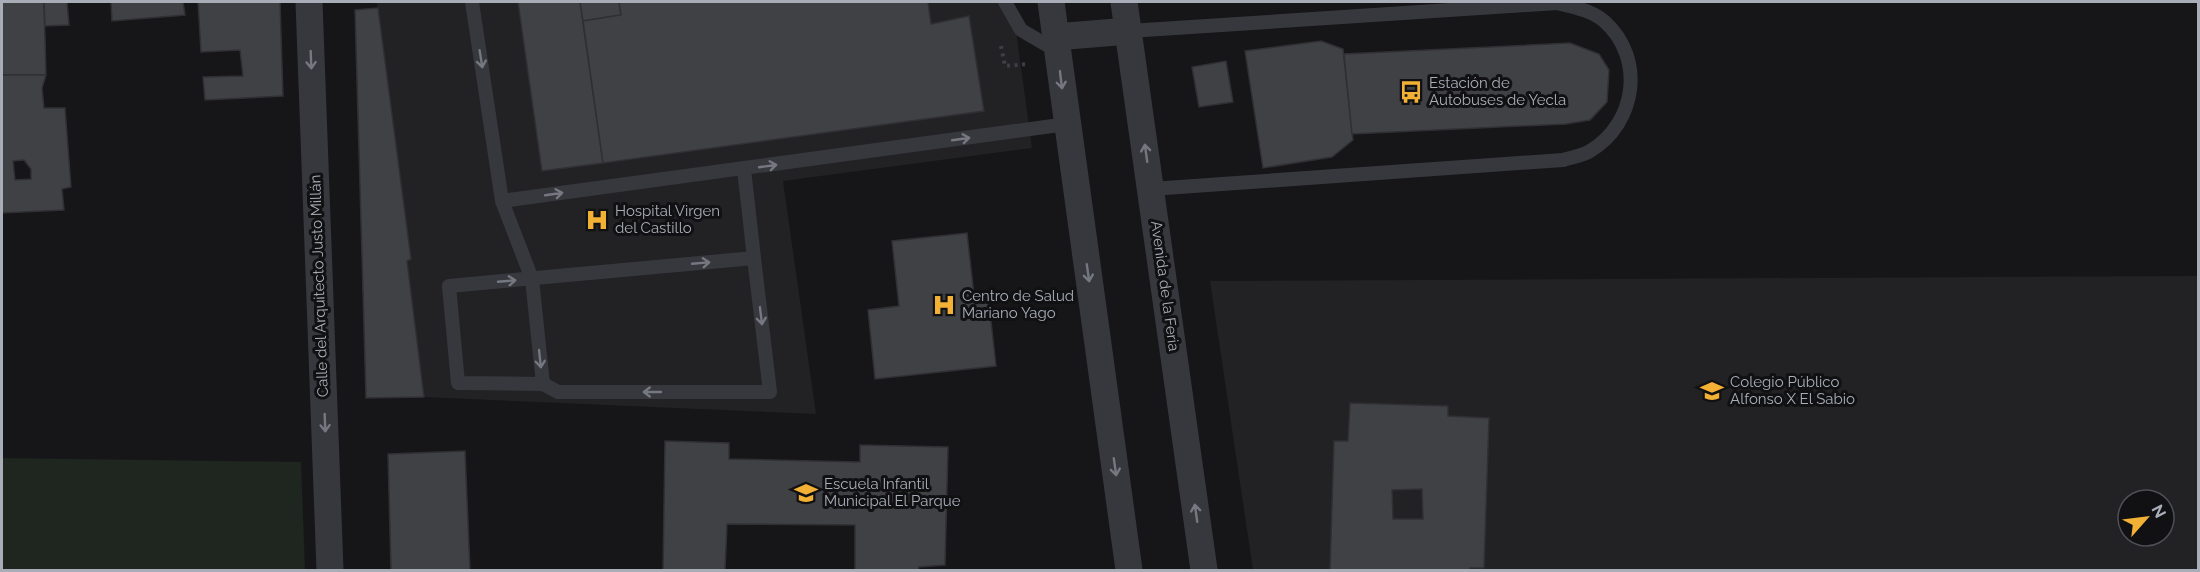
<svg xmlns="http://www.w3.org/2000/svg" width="2200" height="572" viewBox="0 0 2200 572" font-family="Raleway,sans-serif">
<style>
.built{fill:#222225;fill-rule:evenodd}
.green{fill:#1e261f}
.building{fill:#404145;stroke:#303034;stroke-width:1.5;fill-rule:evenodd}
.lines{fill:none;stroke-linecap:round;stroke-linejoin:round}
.path{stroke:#3d3f44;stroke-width:4;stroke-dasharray:3 4.5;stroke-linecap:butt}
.service{stroke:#37383d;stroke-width:14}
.minor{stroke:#37383d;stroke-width:27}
.oneway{stroke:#757881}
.labels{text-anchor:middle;stroke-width:6;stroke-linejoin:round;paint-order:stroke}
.poi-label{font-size:15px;fill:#a8adb8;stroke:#111113;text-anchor:start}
.street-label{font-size:15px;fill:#a8adb8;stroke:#111113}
</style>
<rect width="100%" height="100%" fill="#161618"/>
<g class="built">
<path d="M377 2H1012L1032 148 783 181 816 414 424 397 407 261 411 259Z"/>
<path d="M2198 276V570H1253L1210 281ZM2128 500H2164V536H2128Z"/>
</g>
<path class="green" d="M2 458 301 462 305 570H2Z"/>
<g class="building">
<path d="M2 2H44L46 75H2Z"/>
<path d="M44 2H67L69 25 45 26Z"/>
<path d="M111 2H183L185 15 112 21Z"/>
<path d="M198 2H280L283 96 205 100 203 77 243 76 240 50 201 52Z"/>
<path d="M518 2H580L603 163 542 171Z"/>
<path d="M580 2H619L621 15 583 21Z"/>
<path d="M619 2H928L931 24 969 16 984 111 603 163 583 21 621 15Z"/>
<path d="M378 8 411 259 407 261 424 397 366 398 355 10Z"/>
<path d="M1321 41 1343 49 1353 140 1332 157 1263 168 1245 51Z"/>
<path d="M1570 43 1599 54 1609 70 1607 102 1590 120 1566 124 1352 134 1344 54Z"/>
<path d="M1226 61 1233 102 1199 107 1192 67Z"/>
<path d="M2 75H46L42 88 44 108H65L71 187 62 189 64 210 2 213ZM24 160 31 169V179L15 180 13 161Z"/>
<path d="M967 233 975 304 989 303 996 366 875 379 868 310 899 306 892 241Z"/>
<path d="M1350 403 1448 406V416L1489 418 1484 568H1470V570H1330L1334 441H1348ZM1422 489 1423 519H1393L1392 490Z"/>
<path d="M665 441 729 443V459L860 462V445L948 447 945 565 919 567 918 570H855V525L727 524 725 570H663Z"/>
<path d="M465 451 470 570H391L388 454Z"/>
</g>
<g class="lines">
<path class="path" d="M1001 46 1005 66 1028 64"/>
<g class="service">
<path d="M472 2 502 201 1067 124"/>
<path d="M1005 2 1021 30 1057 51"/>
<path d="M1129 31 1557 3C1573 7 1591 10 1604 21 1646 58 1636 124 1590 151 1582 156 1572 157 1563 160L1151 189"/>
<path d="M502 201 532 279 543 384 458 383 449 286 754 258 744 169"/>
<path d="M543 384 558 392H770L754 258"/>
</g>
<g class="minor">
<path d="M309 2 330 570"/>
<path d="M1051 2 1129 570"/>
<path d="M1124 2 1204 570"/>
<path d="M1055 37 1129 31"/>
</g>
</g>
<defs><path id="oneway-shaft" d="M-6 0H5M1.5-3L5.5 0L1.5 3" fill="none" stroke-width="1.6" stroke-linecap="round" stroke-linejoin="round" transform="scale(1.5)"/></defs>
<g class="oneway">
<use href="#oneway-shaft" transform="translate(481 59) rotate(81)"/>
<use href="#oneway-shaft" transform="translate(311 60) rotate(88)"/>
<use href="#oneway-shaft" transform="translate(1061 80) rotate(83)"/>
<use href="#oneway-shaft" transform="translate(961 139) rotate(-8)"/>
<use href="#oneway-shaft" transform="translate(1146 153) rotate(-98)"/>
<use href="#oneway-shaft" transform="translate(768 166) rotate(-8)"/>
<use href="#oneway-shaft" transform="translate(554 194) rotate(-8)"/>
<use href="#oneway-shaft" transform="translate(701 263) rotate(-5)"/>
<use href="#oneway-shaft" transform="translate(1088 273) rotate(82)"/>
<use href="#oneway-shaft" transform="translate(507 281) rotate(-5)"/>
<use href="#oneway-shaft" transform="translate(761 316) rotate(83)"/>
<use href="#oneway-shaft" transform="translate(540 359) rotate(84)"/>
<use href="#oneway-shaft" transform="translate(652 392) rotate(180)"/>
<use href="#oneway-shaft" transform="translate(325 423) rotate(88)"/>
<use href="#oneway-shaft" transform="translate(1115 467) rotate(82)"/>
<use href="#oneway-shaft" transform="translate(1196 513) rotate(-98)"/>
</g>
<defs>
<g id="bus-bare" transform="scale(1.8)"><path d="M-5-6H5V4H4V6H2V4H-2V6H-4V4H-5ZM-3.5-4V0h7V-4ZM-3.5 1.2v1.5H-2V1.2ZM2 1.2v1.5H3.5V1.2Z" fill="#f2b134" stroke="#111113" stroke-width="2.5" paint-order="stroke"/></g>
<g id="hospital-bare" transform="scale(1.8)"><path d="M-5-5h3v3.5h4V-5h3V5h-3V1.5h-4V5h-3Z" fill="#f2b134" stroke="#111113" stroke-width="2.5" paint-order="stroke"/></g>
<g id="school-bare" transform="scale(1.8)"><path d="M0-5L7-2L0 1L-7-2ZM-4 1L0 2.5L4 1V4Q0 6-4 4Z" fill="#f2b134" stroke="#111113" stroke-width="2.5" paint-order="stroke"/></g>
</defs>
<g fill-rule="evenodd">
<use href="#bus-bare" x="1411" y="92"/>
<use href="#hospital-bare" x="597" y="220"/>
<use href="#hospital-bare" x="944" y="305"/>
<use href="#school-bare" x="1712" y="391"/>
<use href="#school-bare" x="806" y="493"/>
</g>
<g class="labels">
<g class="poi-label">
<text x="1429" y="88">Estación de<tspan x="1429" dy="17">Autobuses de Yecla</tspan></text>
<text x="615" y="216">Hospital Virgen<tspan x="615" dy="17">del Castillo</tspan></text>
<text x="962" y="301">Centro de Salud<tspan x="962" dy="17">Mariano Yago</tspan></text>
<text x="1730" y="387">Colegio Público<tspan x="1730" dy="17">Alfonso X El Sabio</tspan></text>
<text x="824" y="489">Escuela Infantil<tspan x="824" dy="17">Municipal El Parque</tspan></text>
</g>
<g class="street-label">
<text transform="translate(319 286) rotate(-92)" y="5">Calle del Arquitecto Justo Millán</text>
<text transform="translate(1165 286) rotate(82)" y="5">Avenida de la Feria</text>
</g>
</g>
<rect width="2200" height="572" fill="none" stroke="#a8adb8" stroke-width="6"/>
<g transform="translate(2146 518) rotate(62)"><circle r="28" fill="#111113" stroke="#4d4f55" stroke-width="1.5"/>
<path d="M0-4.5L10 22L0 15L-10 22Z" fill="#f2b134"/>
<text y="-9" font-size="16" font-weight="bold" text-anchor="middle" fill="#a8adb8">N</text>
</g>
</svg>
